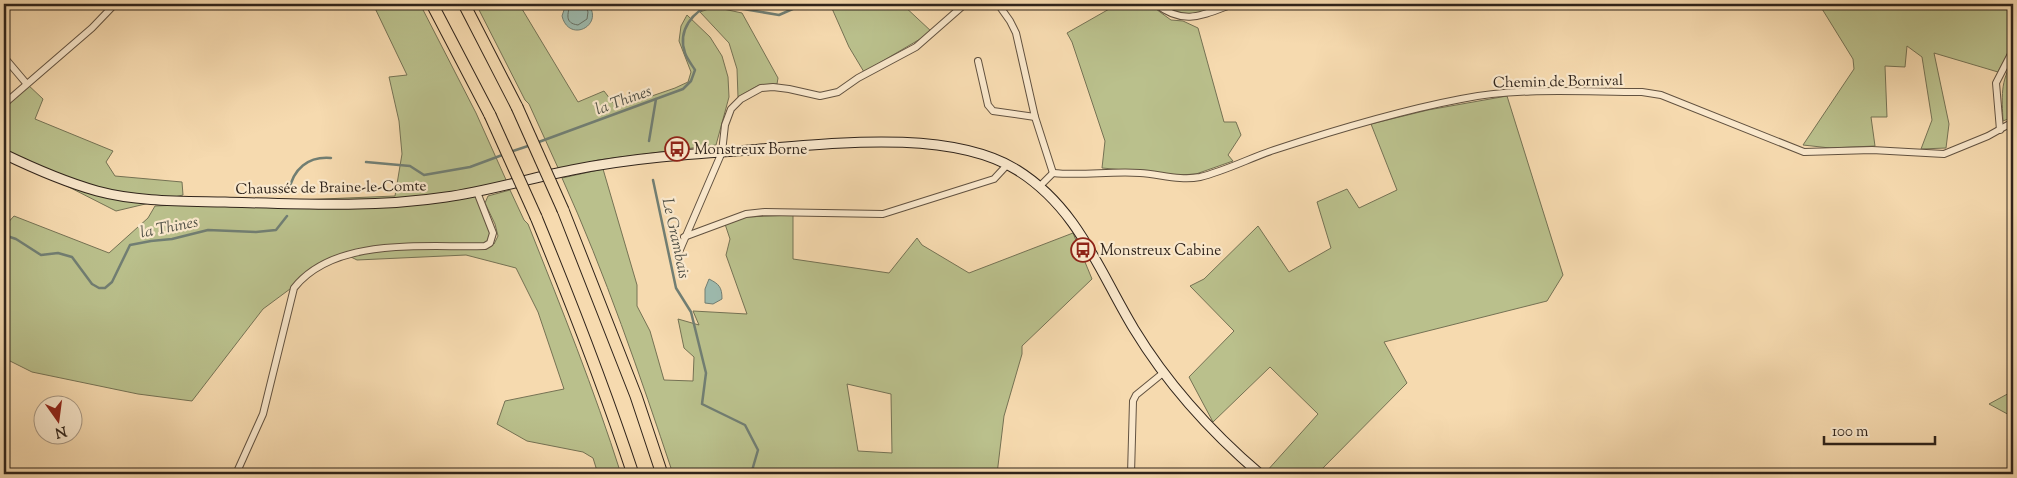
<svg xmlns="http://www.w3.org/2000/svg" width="2017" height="478" viewBox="0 0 2017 478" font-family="'Sorts Mill Goudy',serif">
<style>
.green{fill:#bac08c;stroke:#757254;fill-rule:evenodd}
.water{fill:#9dbaae;stroke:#717e73}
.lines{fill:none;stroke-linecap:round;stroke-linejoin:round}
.shore{stroke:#666f64;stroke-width:1}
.stream{stroke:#717e73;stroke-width:2.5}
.street-casing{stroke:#625240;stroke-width:8}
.secondary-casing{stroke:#30241b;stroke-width:11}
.highway-casing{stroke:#30241b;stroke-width:13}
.street{stroke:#f9e7cb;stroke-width:6}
.secondary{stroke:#f9e7cb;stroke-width:9}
.highway{stroke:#f6daaf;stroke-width:11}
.highway-bridge-casing{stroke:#30241b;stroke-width:13;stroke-linecap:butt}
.highway-bridge{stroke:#f6daaf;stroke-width:11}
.labels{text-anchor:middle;stroke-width:4.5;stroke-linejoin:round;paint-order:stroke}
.street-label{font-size:15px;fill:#30241b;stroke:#f9e7cb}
.poi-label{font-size:15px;fill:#30241b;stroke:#f9e7cb;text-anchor:start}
.water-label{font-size:16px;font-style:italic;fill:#515147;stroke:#f9e7cb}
</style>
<rect width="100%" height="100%" fill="#f6daaf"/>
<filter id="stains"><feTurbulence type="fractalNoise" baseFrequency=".004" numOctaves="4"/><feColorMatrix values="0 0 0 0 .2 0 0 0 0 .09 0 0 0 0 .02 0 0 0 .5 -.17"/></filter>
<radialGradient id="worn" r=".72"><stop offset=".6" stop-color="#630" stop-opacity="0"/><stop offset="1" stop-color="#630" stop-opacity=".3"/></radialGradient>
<g class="green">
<path d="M373 4H420L476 113 507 182 442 194 477 192 494 244 498 236 495 224 485 203 488 196 510 190 524 220 528 224C561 307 594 389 621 474H598L593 458 583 452 527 441 497 424 505 401 564 389 538 312 516 268 466 255 357 260 351 257 367 253V251L321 266 263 309 192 401 138 394 32 372 4 358V227L14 216 109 253 148 218 155 206 395 196 402 154 399 121 389 77 407 75Z"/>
<path d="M476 4H519L578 102 604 91 617 108 675 88 688 82 691 72 679 41 681 26 687 15 710 37 722 56 728 77 729 97 716 145 598 160 559 170 529 104 525 100Z"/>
<path d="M830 4H902L932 32 864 72 849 47Z"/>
<path d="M1118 4H1149L1171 20 1183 21 1198 28 1224 122H1236L1241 135 1228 155 1233 161 1196 174 1179 175 1102 168 1105 141 1072 42 1067 33Z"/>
<path d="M1164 4H1229L1203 13 1181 14 1162 5Z"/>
<path d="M1819 4H2013V43L1998 72 1934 53 1949 124 1946 148 1921 149 1932 120 1922 57 1907 46 1905 67 1885 66 1887 117H1871L1875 146 1830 148 1803 145 1854 69 1853 59Z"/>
<path d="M714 7 742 13 778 78 777 84 759 85 738 97 737 69 729 43 700 12Z"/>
<path d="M2013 61V117L2003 121C2002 98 2000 81 2013 61Z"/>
<path d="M26 83 43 99 35 119 113 151 106 162 115 176 182 182 183 195 116 211 4 154V104Z"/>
<path d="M1507 96 1563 275 1547 301 1384 342 1407 383 1317 474H1269L1266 472 1318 414 1270 367 1213 422 1189 377 1234 331 1190 286 1204 279 1258 226 1289 272 1331 248 1317 202 1347 189 1359 208 1397 190 1371 124 1428 110Z"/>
<path d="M603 169 637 285V306L650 331 664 380 693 381 694 357 684 348 678 319 699 325 693 311 747 314 726 255 730 239 725 224 746 217 793 215V259L889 273 917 238 922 245 969 273 1073 233 1092 279 1022 346V354L1004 416 997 474H673C640 375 605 273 562 178ZM847 384 891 394 892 453 858 451Z"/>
<path d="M2013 391V417L1989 404Z"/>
</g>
<g class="water">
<path d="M566 4H588C605 25 569 44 562 16Z"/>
<path d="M709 279C719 284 722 287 722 299L713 304 705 303V289Z"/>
</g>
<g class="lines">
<path class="shore" d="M570 4C568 14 564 23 578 25L587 19 588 12 585 4"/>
<g class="stream">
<path d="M714 4 779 15 804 4"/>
<path d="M649 141 656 99"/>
<path d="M536 143 683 89 691 81 695 70C692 65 687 59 685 53 677 30 693 11 713 4"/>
<path d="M510 152 531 145"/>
<path d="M366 162 410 166 424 175 470 167 505 154"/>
<path d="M653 180 676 288 691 312 706 373 702 404 745 425 758 450 751 474"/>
<path d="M289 191C293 169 308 156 331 158"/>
<path d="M4 235 16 239 41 255 58 253 72 257 92 284 99 288H105L112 282 130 245 151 241 172 239 208 230 256 232 276 230 287 216"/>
</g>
<g class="street-casing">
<g id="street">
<path d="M998 4 1010 21 1016 33 1035 117 1053 173"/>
<path d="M1156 4C1184 26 1203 15 1233 4"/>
<path d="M4 57 26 83"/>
<path d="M978 61 988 105 993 111 1035 117"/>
<path d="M4 104 92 28 115 4"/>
<path d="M2000 130 1996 83 2013 50"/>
<path d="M1053 173C1082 176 1110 171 1140 173 1159 174 1180 181 1200 177 1225 171 1250 158 1274 150 1335 130 1398 111 1461 99 1520 87 1582 92 1642 92L1661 95 1804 152 1872 150 1944 154 1988 136 2013 122"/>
<path d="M1040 186 1053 173"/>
<path d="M684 237 746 214 765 212 883 214 994 179 1007 165"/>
<path d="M679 252 722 152 725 125 731 109 741 99 761 88 773 87 789 89 820 96 838 92 858 78 916 47 965 4"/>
<path d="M236 474 263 414 294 288C335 236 426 248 485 246L490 243 493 233 477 192"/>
<path d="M1131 474 1133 401 1136 395 1163 373"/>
</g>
</g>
<g class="secondary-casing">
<path id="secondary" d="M4 154C33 168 65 182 97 191 138 202 182 201 225 202 298 204 374 208 446 197 489 191 530 178 572 170 631 158 690 154 750 150 828 144 949 128 1017 170 1078 208 1099 271 1134 329 1168 385 1211 432 1260 474"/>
</g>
<g class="highway-casing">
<g id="highway">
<path d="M432 4 490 115"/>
<path d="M464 4 517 107"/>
<path d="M563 210 636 396 662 474"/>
<path d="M536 217C571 302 604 387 633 474"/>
</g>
</g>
<use href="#street" class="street"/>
<use href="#secondary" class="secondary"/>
<use href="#highway" class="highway"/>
<g class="highway-bridge-casing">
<g id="highway-bridge">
<path d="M517 107 563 210"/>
<path d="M490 115 536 217"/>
</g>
</g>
<use href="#highway-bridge" class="highway-bridge"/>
</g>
<defs>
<g id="bus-ring" transform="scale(1.25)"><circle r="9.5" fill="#f9e7cb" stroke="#8f2418" stroke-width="1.5"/><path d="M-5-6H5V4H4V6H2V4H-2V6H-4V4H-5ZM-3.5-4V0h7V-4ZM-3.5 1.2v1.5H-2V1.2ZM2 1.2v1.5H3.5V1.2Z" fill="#8f2418"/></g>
</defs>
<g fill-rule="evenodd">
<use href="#bus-ring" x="677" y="149"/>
<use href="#bus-ring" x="1083" y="250"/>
</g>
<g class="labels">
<g class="street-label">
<text transform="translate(1558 81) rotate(-1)" y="5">Chemin de Bornival</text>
<text transform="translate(331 187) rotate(-1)" y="5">Chaussée de Braine-le-Comte</text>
</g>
<g class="poi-label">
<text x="694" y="154">Monstreux Borne</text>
<text x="1100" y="255">Monstreux Cabine</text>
</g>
<g class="water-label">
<text transform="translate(623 99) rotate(-20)" y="6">la Thines</text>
<text transform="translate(169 226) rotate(-11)" y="6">la Thines</text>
<text transform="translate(677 238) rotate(78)" y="6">Le Grambais</text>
</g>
</g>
<rect width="2017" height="478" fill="none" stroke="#f6daaf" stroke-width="20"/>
<rect x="5" y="5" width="2007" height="468" fill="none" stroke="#30241b" stroke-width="2.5"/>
<rect x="10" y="10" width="1997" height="458" fill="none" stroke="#30241b"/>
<g transform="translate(58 420) rotate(166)"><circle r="24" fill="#f9e7cb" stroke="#a99985"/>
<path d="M0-4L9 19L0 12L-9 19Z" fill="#8f2418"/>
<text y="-8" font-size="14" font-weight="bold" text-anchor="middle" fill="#30241b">N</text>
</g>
<path d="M1824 436v8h111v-8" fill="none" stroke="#30241b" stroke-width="2.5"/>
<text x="1832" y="436" font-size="15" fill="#30241b" stroke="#f9e7cb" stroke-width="4" paint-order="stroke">100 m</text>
<rect width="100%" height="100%" filter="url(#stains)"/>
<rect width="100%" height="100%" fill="url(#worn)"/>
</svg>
